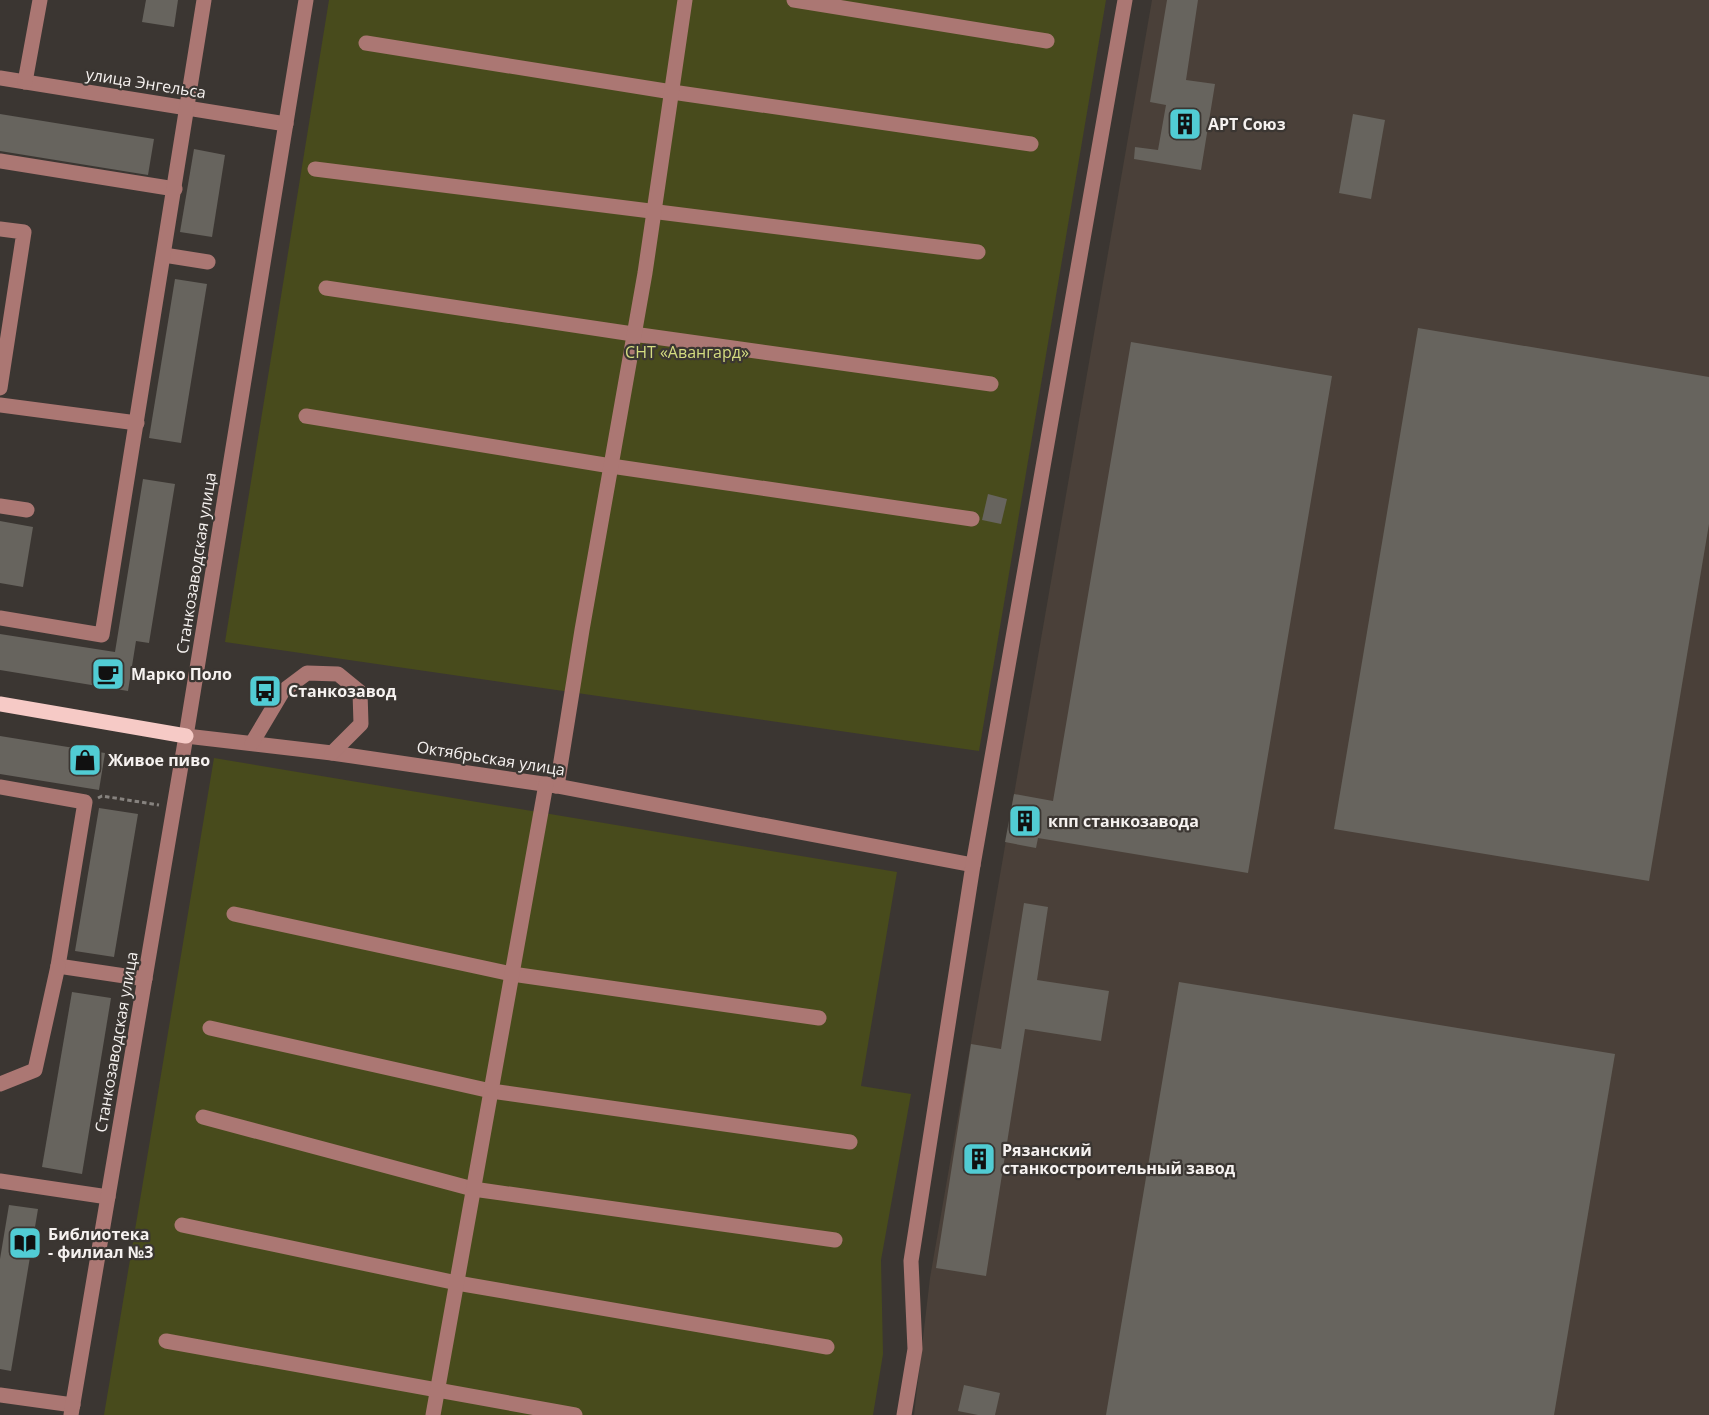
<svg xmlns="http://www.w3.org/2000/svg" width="1709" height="1415" viewBox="0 0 1709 1415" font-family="'Open Sans',sans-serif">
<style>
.built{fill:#4a4039}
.green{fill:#484b1c}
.building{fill:#67645e}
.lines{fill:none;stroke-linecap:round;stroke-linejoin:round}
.path{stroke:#87837f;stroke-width:3;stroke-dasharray:4.5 3;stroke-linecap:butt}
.minor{stroke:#ab7773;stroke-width:15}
.major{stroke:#f6cac6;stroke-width:15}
.labels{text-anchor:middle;stroke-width:4.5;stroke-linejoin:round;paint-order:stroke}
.street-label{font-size:16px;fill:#f6f2f0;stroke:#3b3632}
.poi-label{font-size:16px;font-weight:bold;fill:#f6f2f0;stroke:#3b3632;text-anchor:start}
.park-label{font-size:16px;fill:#d4dc80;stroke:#3b3632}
</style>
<rect width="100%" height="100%" fill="#3b3632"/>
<path class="built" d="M1152 0H1709V1415H914L930 1278Z"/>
<g class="green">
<path d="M329 0H1106L979 751 225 642Z"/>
<path d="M214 758 897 872 861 1086 911 1094 881 1260 883 1354 873 1415H104Z"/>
</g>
<g class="building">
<path d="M146 0H178L174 27 142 22Z"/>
<path d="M1167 0H1198L1186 80 1215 84 1201 170 1134 159 1135 147 1158 150 1166 105 1150 102Z"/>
<path d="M0 114 154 139 148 175 0 151Z"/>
<path d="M1353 114 1385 120 1371 199 1339 193Z"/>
<path d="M194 149 225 155 212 237 180 232Z"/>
<path d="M175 279 207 284 181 443 149 438Z"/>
<path d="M1418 328 1709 377V524L1649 881 1334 829Z"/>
<path d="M1131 342 1332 376 1248 873 1038 838 1036 848 1005 842 1014 794 1053 801Z"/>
<path d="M143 479 175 484 149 643 136 641 128 691 0 670V634L115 652Z"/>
<path d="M988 494 1007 499 1001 524 982 520Z"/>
<path d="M0 521 33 527 23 587 0 583Z"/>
<path d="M0 736 105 753 99 790 0 774Z"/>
<path d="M99 808 138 814 114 957 75 951Z"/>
<path d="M1024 903 1048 907 1037 980 1109 991 1101 1041 1025 1029 986 1276 936 1268 971 1044 1001 1049Z"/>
<path d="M1179 982 1615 1054 1554 1415H1106Z"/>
<path d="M72 992 111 998 82 1174 42 1167Z"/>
<path d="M9 1205 38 1209 11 1371 0 1369V1259Z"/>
<path d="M964 1385 1000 1393 995 1415H978L958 1411Z"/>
</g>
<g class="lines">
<path class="path" d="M98 798 102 796 159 805"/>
<g class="minor">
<path d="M794 0 1047 41"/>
<path d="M366 43 672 92 1031 144"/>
<path d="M0 78 286 124"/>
<path d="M25 82 40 0"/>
<path d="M0 161 175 189"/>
<path d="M315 169 978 252"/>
<path d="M0 229 24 232 0 388"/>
<path d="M164 255 208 262"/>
<path d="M326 288 633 334 991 384"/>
<path d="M0 405 137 423"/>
<path d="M306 416 611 466 972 519"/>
<path d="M0 506 27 510"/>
<path d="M0 618 102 635 204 0"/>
<path d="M186 736 332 753 557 786 973 865"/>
<path d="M252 743 283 691 307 673 338 674 360 692 361 724 332 753"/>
<path d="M557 786 582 630 645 273 685 0"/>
<path d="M0 787 85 802 58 966 145 979"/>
<path d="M234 914 512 974 819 1018"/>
<path d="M210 1028 491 1091 850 1142"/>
<path d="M0 1084 35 1070 58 966"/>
<path d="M203 1117 473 1189 835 1240"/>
<path d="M0 1181 108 1197"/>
<path d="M182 1225 457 1283 827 1347"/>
<path d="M166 1341 575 1415"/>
<path d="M0 1395 73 1405"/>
<path d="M71 1415 186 736 306 0"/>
<path d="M433 1415 546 784"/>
<path d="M904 1415 915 1349 911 1261 973 865 1125 0"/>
</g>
<path class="major" d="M0 704 186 736"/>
</g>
<defs>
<g id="building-square" transform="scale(1.725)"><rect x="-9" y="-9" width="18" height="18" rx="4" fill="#51ccd4" stroke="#3b3632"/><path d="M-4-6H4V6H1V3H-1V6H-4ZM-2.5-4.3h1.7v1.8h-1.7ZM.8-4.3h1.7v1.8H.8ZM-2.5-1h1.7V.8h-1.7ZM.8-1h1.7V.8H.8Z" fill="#111"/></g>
<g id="cafe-square" transform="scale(1.725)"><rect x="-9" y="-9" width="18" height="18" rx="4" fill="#51ccd4" stroke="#3b3632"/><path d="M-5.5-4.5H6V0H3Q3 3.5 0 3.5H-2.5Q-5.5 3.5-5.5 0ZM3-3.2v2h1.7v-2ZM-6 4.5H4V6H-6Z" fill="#111"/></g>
<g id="bus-square" transform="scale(1.725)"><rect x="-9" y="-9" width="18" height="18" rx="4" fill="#51ccd4" stroke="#3b3632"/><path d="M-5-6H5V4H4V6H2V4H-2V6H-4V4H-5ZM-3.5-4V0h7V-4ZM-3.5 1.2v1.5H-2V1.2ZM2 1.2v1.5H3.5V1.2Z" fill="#111"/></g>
<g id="shop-square" transform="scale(1.725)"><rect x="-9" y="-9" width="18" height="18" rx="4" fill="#51ccd4" stroke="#3b3632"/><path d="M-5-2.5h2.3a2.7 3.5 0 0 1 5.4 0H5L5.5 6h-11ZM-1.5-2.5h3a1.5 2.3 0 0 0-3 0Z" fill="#111"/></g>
<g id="library-square" transform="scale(1.725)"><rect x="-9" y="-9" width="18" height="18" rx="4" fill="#51ccd4" stroke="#3b3632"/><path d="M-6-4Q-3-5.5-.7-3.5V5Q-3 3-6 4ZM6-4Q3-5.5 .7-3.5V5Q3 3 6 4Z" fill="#111"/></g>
</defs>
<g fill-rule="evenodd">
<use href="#building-square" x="1185" y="124"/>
<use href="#cafe-square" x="108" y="674"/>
<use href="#bus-square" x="265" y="691"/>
<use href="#shop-square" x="85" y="760"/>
<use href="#building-square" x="1025" y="821"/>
<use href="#building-square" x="979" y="1159"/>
<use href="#library-square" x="25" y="1243"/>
</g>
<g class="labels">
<g class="street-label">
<text transform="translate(146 83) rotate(9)" y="6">улица Энгельса</text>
<text transform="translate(196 563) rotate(-81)" y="6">Станкозаводская улица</text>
<text transform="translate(491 758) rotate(9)" y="6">Октябрьская улица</text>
<text transform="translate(116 1042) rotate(-80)" y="6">Станкозаводская улица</text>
</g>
<g class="poi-label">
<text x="1208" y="130">АРТ Союз</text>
<text x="131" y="680">Марко Поло</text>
<text x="288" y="697">Станкозавод</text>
<text x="108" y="766">Живое пиво</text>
<text x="1048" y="827">кпп станкозавода</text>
<text x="1002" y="1156">Рязанский<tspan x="1002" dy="18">станкостроительный завод</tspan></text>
<text x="48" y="1240">Библиотека<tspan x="48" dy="18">- филиал №3</tspan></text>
</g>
<g class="park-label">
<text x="687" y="358">СНТ «Авангард»</text>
</g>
</g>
</svg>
